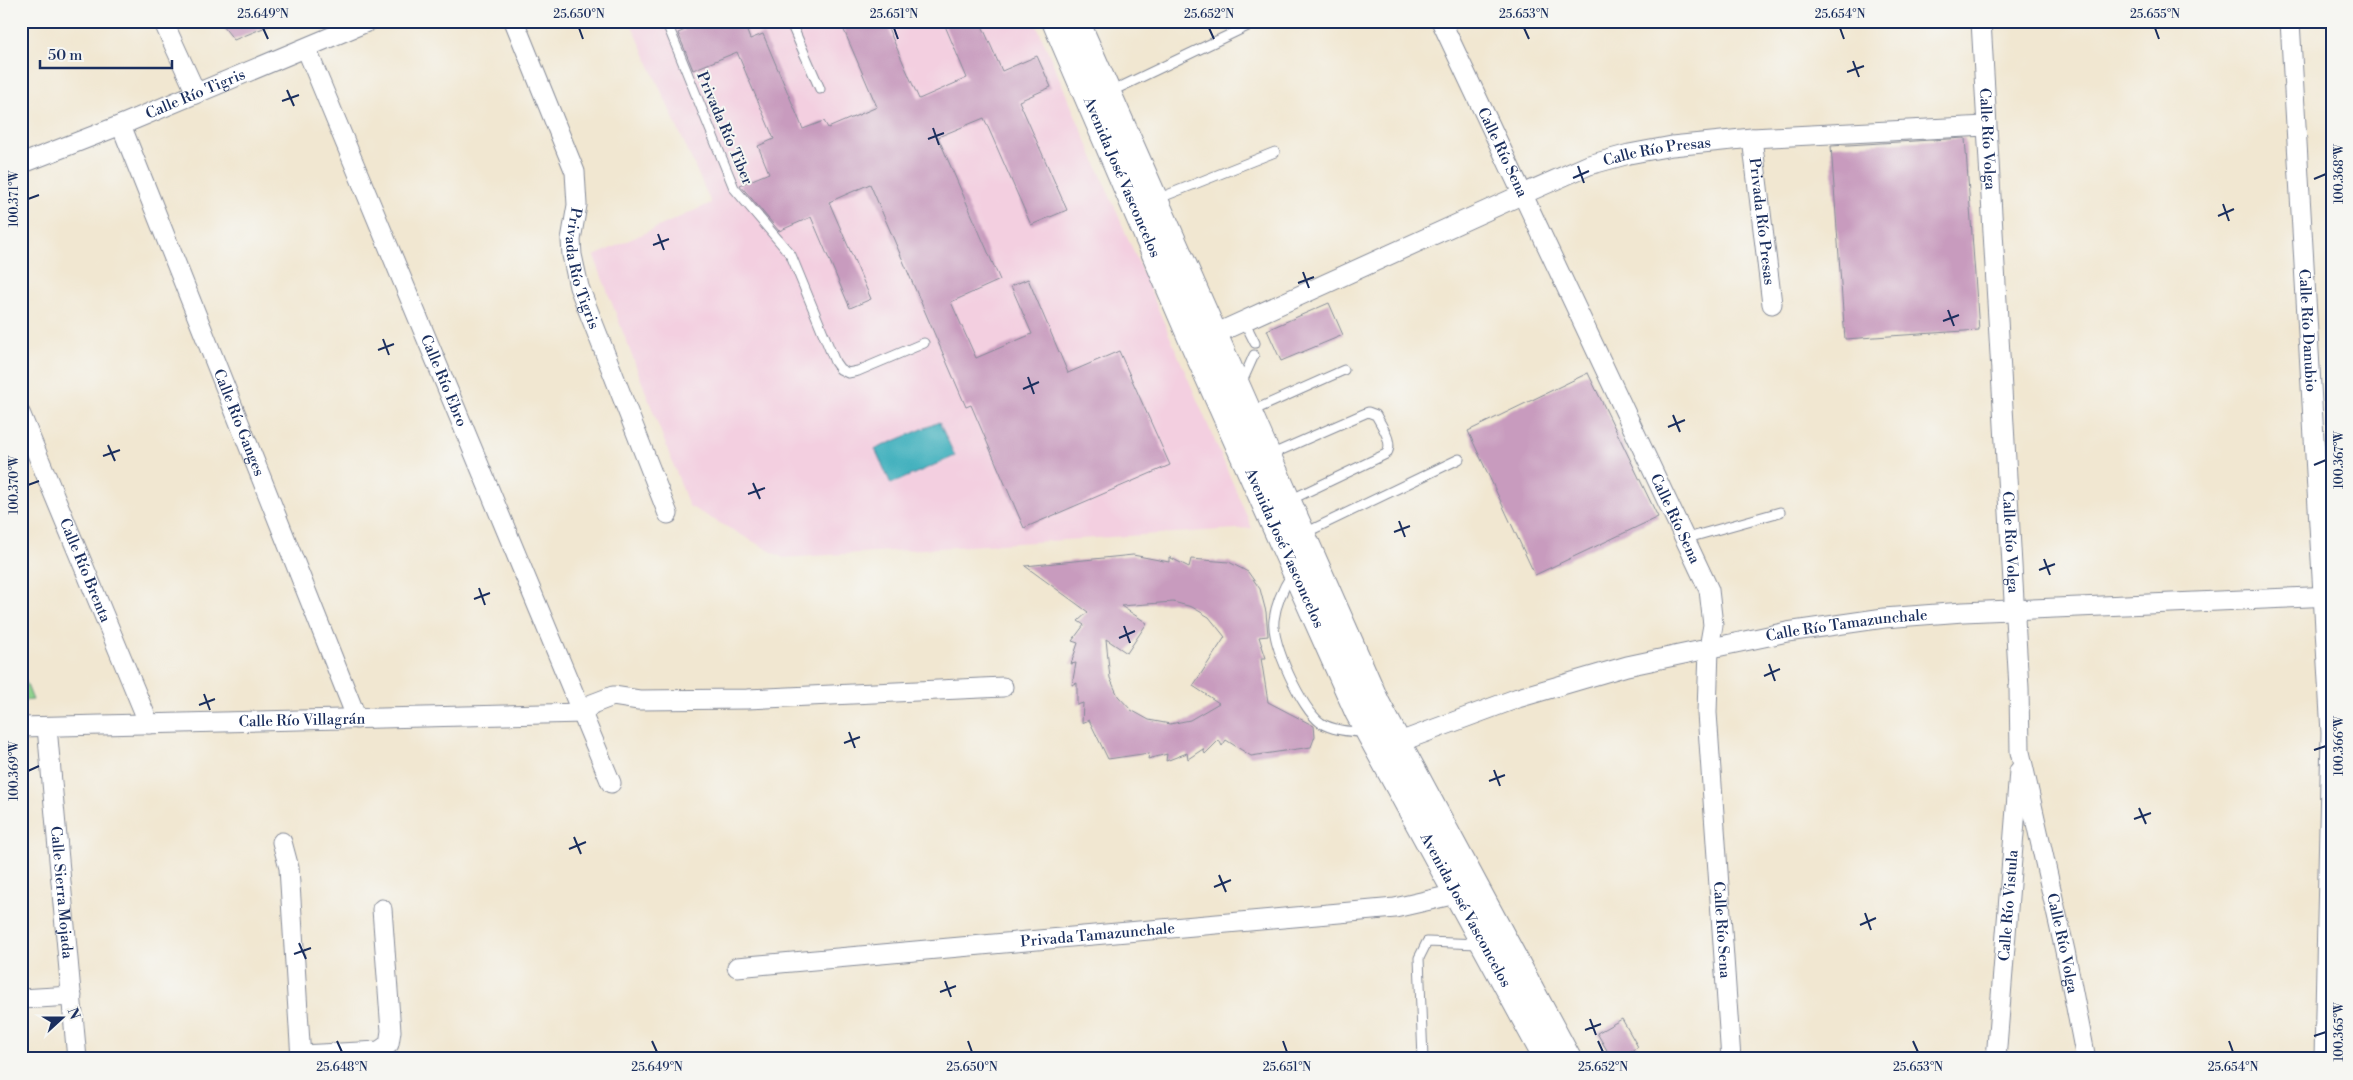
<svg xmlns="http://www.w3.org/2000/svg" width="2353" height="1080" viewBox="0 0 2353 1080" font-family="'Libre Bodoni',serif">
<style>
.built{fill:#f3cfe0}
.green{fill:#8ed28c;stroke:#548075}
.water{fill:#42b1be;stroke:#2e708e}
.building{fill:#c89bbe;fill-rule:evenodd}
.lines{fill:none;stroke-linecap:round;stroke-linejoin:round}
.lane-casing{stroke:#868b98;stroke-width:11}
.street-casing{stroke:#868b98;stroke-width:21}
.secondary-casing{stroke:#868b98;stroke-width:28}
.lane{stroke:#fff;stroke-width:9}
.street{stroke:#fff;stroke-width:19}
.secondary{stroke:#fff;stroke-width:26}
.ticks{fill:none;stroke:#1b2f5e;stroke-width:2}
.labels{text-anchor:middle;stroke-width:4;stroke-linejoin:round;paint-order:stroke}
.street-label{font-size:15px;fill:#1b2f5e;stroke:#f6f6f2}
.neatline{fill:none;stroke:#1b2f5e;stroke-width:2}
.ticks-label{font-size:12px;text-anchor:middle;fill:#1b2f5e}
</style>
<rect width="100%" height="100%" fill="#f6f6f2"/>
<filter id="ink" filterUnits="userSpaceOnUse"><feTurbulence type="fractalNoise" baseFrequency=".02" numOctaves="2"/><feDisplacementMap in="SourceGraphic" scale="10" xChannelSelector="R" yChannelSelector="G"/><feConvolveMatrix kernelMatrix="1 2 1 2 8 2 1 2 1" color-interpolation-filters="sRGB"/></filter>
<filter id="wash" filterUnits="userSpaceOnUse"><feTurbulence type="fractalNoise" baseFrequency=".0096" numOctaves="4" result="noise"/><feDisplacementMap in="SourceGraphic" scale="20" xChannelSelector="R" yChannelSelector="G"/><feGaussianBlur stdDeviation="1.12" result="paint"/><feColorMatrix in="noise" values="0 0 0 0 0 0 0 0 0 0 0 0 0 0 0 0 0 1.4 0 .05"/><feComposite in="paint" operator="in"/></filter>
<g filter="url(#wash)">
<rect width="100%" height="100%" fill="#f1e7d1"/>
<path class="built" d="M630 21H1035L1252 528 783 558 689 506 594 256 711 203Z"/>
<path class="green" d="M21 670 33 700 21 701Z"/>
<path class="water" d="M939 422 955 456 891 484 875 449Z"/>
<g id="blocks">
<g class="building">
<path d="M219 21H278V22L234 40Z"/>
<path d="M706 21H743L750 39 763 34 803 129 824 121 828 128 877 107 840 21H885L919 99 967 78 943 21H980L1002 71 1037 56 1051 87 1019 101 1067 210 1031 225 984 118 938 137 1000 280 951 302 976 358 1032 334 1011 286 1028 279 1068 373 1119 351 1170 465 1024 528 971 405 966 407 870 184 829 202 871 299 850 308 811 217 779 231 740 185 769 173 758 146 774 139 737 52 693 70 678 33Z"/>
<path d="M1965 138 1979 330 1845 339 1831 146Z"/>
<path d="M1329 303 1343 335 1281 361 1267 330Z"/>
<path d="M1588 373 1658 517 1535 575 1468 431Z"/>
<path d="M1133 555 1169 562V557L1189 567 1191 559 1229 562 1248 572 1260 589 1266 612 1268 636 1259 637 1266 658H1261L1268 702 1314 726 1315 736 1311 747 1251 756 1226 740 1222 746 1219 740 1205 754 1203 749 1188 759 1187 753 1166 761 1167 754 1148 759 1149 753 1108 759 1089 720 1082 723 1083 703 1077 705V683L1072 685 1076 663 1071 664 1078 643 1072 641 1084 625 1078 621 1088 612 1025 566ZM1173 602 1192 607 1209 617 1225 637 1193 686 1219 703 1190 720 1170 724 1149 720 1131 710 1118 696 1110 678 1106 639 1127 653 1147 623 1121 606Z"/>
<path d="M1622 1019 1638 1047 1617 1059H1612L1597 1033Z"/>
</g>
</g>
</g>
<g filter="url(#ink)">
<use href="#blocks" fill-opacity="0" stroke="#868b98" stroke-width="1"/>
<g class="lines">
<g class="lane-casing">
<g id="lane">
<path d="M666 21 734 188 791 255 835 362 840 369 848 373 858 371 924 343"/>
<path d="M790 21 820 89"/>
<path d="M1110 92 1254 23"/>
<path d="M1157 199 1275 152"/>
<path d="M1244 321 1255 343"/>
<path d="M1241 384 1254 355"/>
<path d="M1252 411 1344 370"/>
<path d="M1270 455 1368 412 1376 415C1381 425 1395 444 1386 454L1290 500"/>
<path d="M1305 533 1459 459"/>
<path d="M1684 539 1780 512"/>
<path d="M1292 574C1283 588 1276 603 1274 620 1271 643 1302 710 1321 723 1334 731 1352 732 1366 732"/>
<path d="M1423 1059 1419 958 1427 942 1479 944"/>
</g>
</g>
<g class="street-casing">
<g id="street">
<path d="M163 21 196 93"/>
<path id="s1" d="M514 21 575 172 577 205 571 240 572 255 579 287 668 514"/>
<path id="s2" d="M1441 21 1709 590 1713 625 1709 648 1707 713 1731 1059"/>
<path id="s3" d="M1981 21 2019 688 2020 752 2065 951 2086 1059"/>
<path id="s4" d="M2290 21 2331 733 2324 1059"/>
<path id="s5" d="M306 48 611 783"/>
<path id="s6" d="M121 125 357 719"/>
<path id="s7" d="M1752 138 1772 304"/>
<path id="s8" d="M21 164 121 125 369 21"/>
<path id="s9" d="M1215 334 1521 195 1589 165 1629 154 1672 146 1752 138 1986 126"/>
<path id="s10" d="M21 415 149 724"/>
<path d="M583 713 592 704 613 696 639 700 747 699 1003 687"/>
<path id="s11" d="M21 727 583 713"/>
<path id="s12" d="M47 727 77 1059"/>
<path id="s13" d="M1386 747 1518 698 1627 666 1787 632 1884 618 1963 612 2332 596"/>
<path d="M282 842 289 868 301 1059"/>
<path id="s14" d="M737 967 1395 908 1456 894 1468 888"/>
<path d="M21 999 72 996"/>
<path d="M301 1055 379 1051 389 1044 391 1031 382 909"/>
<path id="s15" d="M1996 1059 2019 771"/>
</g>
</g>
<g class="secondary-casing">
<g id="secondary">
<path id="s16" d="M1055 21 1195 347 1358 712 1547 1059"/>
<path d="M1076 21 1377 704 1568 1059"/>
</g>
</g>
<use href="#lane" class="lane"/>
<use href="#street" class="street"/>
<use href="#secondary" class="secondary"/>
</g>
</g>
<path class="ticks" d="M263 28 268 39M579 28 583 39M894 28 898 39M1209 28 1214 39M1524 28 1529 39M1840 28 1844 39M2155 28 2159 39M1853 61 1859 77M1847 72 1864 66M287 90 294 106M282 101 299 95M933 128 939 145M928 139 944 133M1578 166 1584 183M1573 178 1589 171M2314 179 2326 174M28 199 39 195M2223 204 2229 221M2218 216 2234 209M658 234 664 250M653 245 669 239M1303 272 1309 288M1298 283 1314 277M1948 310 1954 326M1943 321 1959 315M383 339 389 355M378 350 394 344M1028 377 1034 394M1023 389 1039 382M1673 415 1680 432M1668 427 1685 420M108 445 115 461M103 456 120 450M2314 465 2326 460M753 483 760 499M28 485 39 481M748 494 765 488M1399 521 1405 537M1394 532 1410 526M2044 559 2050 575M2039 570 2055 564M479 588 485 605M474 599 490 593M1124 626 1130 643M1119 638 1135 631M1769 664 1775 681M1764 676 1780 669M204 694 210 710M199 705 215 699M849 732 855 748M844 743 860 737M2314 750 2326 746M1494 770 1500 786M28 771 39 766M1489 781 1505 775M2139 808 2146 824M2134 819 2151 813M574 837 581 854M569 849 586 842M1219 875 1226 892M1214 887 1231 880M1865 913 1871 930M1860 925 1876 918M299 943 306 959M294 954 311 948M945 981 951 997M940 992 956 986M1590 1019 1596 1035M1585 1030 1601 1024M2314 1036 2326 1032M337 1041 342 1052M652 1041 657 1052M968 1041 972 1052M1283 1041 1287 1052M1598 1041 1603 1052M1913 1041 1918 1052M2229 1041 2233 1052"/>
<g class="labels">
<g class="street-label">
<text dy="5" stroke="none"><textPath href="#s8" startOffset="188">Calle Río Tigris</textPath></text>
<text transform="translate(725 128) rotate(67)" y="5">Privada Río Tiber</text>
<text dy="5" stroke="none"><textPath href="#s3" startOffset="118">Calle Río Volga</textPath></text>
<text dy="5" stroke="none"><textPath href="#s2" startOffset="145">Calle Río Sena</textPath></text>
<text dy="5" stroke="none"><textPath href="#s9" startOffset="480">Calle Río Presas</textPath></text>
<text dy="5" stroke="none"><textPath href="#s16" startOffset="170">Avenida José Vasconcelos</textPath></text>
<text dy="5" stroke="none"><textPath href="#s7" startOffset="84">Privada Río Presas</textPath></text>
<text dy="5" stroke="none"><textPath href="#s1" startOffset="261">Privada Río Tigris</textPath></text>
<text dy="5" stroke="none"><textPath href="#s4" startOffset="310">Calle Río Danubio</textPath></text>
<text dy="5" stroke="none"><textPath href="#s5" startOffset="360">Calle Río Ebro</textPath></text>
<text dy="5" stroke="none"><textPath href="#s6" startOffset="320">Calle Río Ganges</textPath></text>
<text dy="5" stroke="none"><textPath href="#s2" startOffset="550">Calle Río Sena</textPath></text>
<text dy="5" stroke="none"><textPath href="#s3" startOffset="522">Calle Río Volga</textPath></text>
<text dy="5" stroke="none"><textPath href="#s16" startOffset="575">Avenida José Vasconcelos</textPath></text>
<text dy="5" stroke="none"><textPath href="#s10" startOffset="168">Calle Río Brenta</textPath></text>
<text dy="5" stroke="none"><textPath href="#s13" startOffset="478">Calle Río Tamazunchale</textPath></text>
<text dy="5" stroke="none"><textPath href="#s11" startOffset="281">Calle Río Villagrán</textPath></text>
<text dy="5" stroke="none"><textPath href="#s12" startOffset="166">Calle Sierra Mojada</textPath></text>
<text dy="5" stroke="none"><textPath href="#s15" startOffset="154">Calle Río Vistula</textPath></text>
<text dy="5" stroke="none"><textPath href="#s16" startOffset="980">Avenida José Vasconcelos</textPath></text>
<text dy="5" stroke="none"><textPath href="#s2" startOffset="970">Calle Río Sena</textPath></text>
<text dy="5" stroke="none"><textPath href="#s14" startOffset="362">Privada Tamazunchale</textPath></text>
<text dy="5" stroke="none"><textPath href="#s3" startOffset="928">Calle Río Volga</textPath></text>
</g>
</g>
<rect width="2353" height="1080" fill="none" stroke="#f6f6f2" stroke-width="55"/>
<g transform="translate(62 1018) rotate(69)" stroke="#f6f6f2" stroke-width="4" paint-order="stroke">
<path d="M0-4L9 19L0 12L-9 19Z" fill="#1b2f5e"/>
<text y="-8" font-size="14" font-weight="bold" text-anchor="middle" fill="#1b2f5e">N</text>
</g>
<path d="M40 60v8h132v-8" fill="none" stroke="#1b2f5e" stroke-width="2.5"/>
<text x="48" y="60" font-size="15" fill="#1b2f5e" stroke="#f6f6f2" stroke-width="4" paint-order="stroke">50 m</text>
<rect x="28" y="28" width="2298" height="1024" class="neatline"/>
<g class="ticks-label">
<text x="263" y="18">25.649°N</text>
<text x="579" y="18">25.650°N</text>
<text x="894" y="18">25.651°N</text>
<text x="1209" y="18">25.652°N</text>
<text x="1524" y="18">25.653°N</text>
<text x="1840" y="18">25.654°N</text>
<text x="2155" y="18">25.655°N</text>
<text transform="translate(2339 174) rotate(-90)" y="4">100.368°W</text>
<text transform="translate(14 199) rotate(-90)" y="4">100.371°W</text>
<text transform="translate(2339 460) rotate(-90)" y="4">100.367°W</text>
<text transform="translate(14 485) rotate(-90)" y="4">100.370°W</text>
<text transform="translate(2339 746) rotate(-90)" y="4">100.366°W</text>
<text transform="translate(14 771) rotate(-90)" y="4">100.369°W</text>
<text transform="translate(2339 1032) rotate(-90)" y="4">100.365°W</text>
<text x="342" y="1071">25.648°N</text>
<text x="657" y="1071">25.649°N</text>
<text x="972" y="1071">25.650°N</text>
<text x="1287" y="1071">25.651°N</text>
<text x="1603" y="1071">25.652°N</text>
<text x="1918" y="1071">25.653°N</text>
<text x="2233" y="1071">25.654°N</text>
</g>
</svg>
